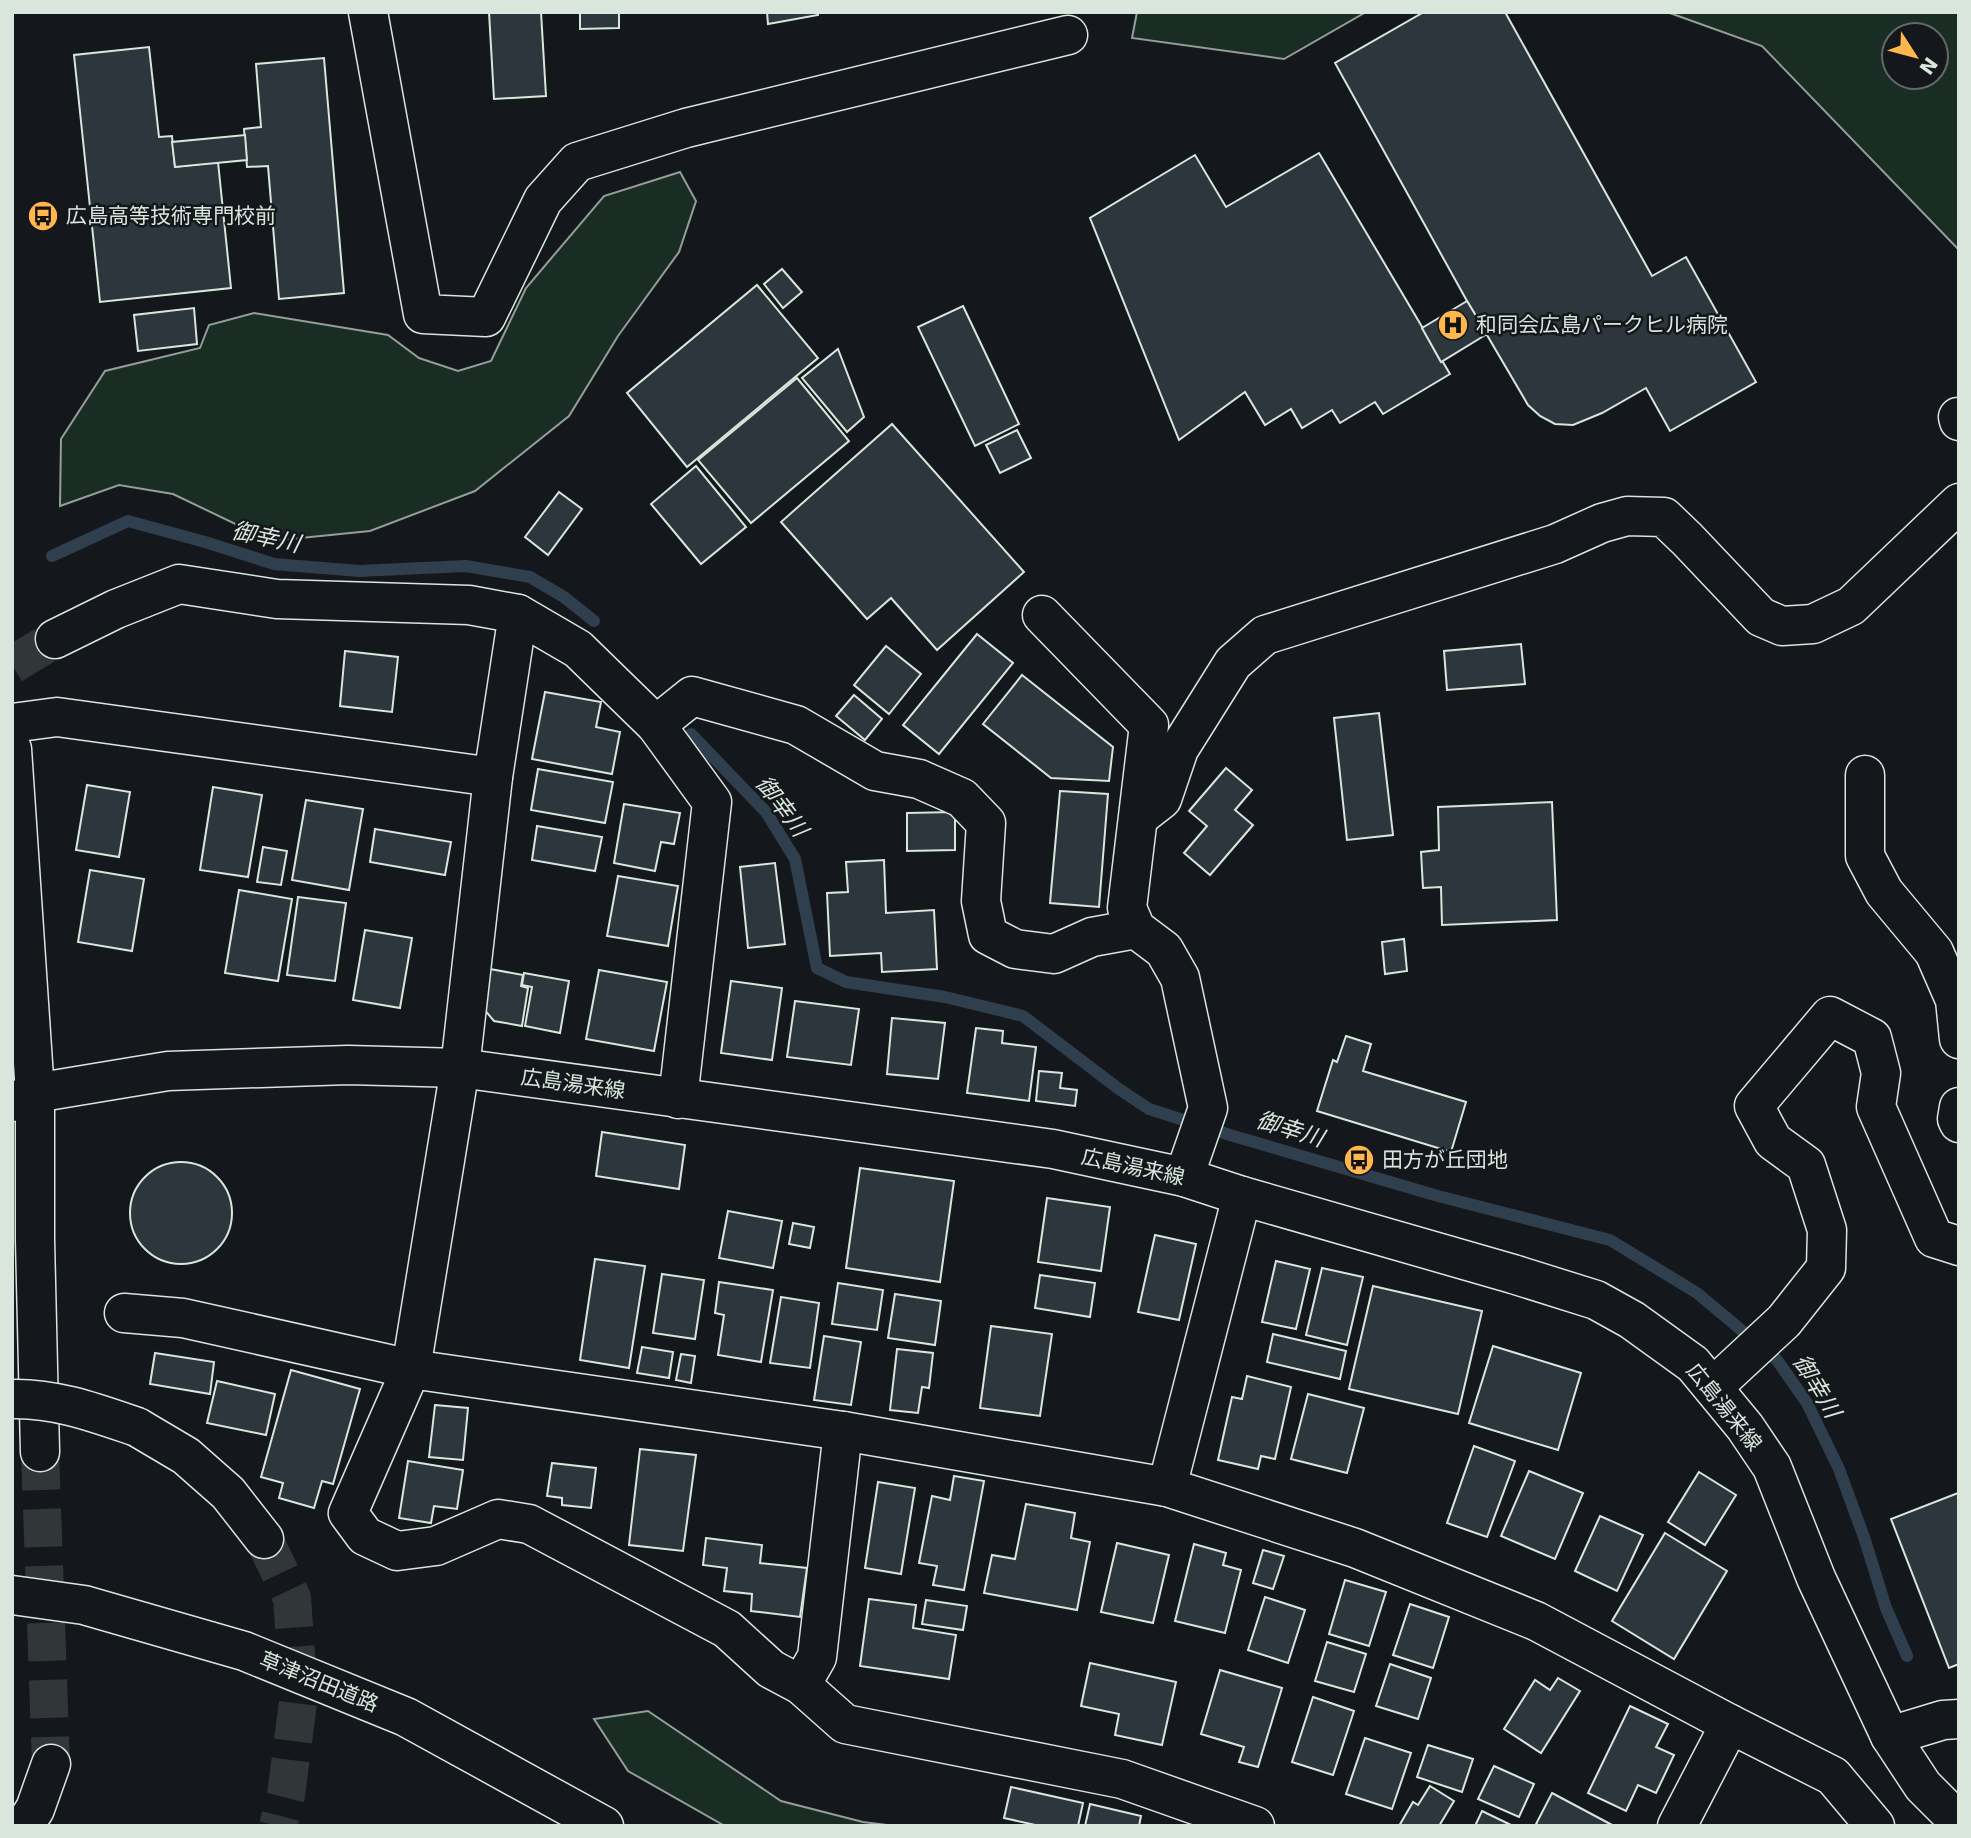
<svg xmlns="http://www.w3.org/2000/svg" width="1971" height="1838" viewBox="0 0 1971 1838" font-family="'DejaVu Sans','Noto Sans JP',sans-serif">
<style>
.green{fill:#1a2d24;stroke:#939e99;stroke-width:2;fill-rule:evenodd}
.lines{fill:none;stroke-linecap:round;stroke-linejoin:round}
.stream{stroke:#2f3f4d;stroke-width:12}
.building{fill:#2c363c;stroke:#d8e6dc;stroke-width:2}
.street-tunnel{stroke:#313739;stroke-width:38;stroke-dasharray:38 19;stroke-linecap:butt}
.secondary-tunnel{stroke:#313739;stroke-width:38;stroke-dasharray:38 19;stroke-linecap:butt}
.street-casing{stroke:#d8e6dc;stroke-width:41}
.secondary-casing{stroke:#d8e6dc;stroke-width:41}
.primary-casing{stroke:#d8e6dc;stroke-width:41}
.street{stroke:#14181c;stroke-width:38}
.secondary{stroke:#14181c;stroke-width:38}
.primary{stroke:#14181c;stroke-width:38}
.street-bridge-casing{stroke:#d8e6dc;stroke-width:41;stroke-linecap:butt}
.street-bridge{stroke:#14181c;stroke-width:38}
.labels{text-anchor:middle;stroke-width:5;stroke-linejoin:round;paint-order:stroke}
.poi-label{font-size:21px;fill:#d8e6dc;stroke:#14181c;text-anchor:start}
.street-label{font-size:21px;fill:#d8e6dc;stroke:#14181c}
.water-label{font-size:23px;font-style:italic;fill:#d8e6dc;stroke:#14181c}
</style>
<rect width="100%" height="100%" fill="#14181c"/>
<g class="green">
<path d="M1137 12H1366L1284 59 1132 38Z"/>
<path d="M1667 12H1959V250L1762 46ZM1894 35H1936V77H1894Z"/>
<path d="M680 172 696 201 679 252 618 336 569 416 475 491 370 531 271 541 173 494 119 485 60 506 61 439 105 371 200 348 209 325 254 313 388 335 419 358 458 371 491 361 526 288 604 196Z"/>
<path d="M648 1711 781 1801 863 1822 895 1826H725L628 1771 594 1719Z"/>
</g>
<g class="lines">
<g class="stream">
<path d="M52 556 128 521 205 542 274 564 359 571 466 566 530 577 564 597 594 621"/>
<path d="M691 734 766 812 795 859 817 968 846 982 945 997 1023 1016 1119 1089 1149 1109 1230 1135 1438 1196 1610 1240 1697 1293 1777 1360 1807 1403 1839 1469 1865 1540 1886 1608 1907 1656"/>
</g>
</g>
<g class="building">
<path d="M489 12H541L546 96 494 99Z"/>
<path d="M580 12H619V28L580 29Z"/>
<path d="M767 12H818V15L768 24Z"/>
<path d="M1424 12H1505L1652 276 1686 257 1756 382 1670 431 1646 388 1602 413 1573 425 1555 424 1540 416 1528 405 1467 301 1335 63Z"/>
<path d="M149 47 159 137 172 136 175 167 218 162 231 288 100 302 74 55Z"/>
<path d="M324 58 344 293 279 299 268 166 247 167 244 129 261 127 256 64Z"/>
<path d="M245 135 247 160 175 167 172 142Z"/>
<path d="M1319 153 1450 374 1383 414 1375 402 1340 423 1332 410 1302 428 1291 409 1265 425 1245 392 1179 440 1090 218 1195 155 1226 207Z"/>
<path d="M782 269 802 292 783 308 764 284Z"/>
<path d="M757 285 818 358 687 467 627 393Z"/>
<path d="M1467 301 1487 334 1441 362 1422 328Z"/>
<path d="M963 306 1019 424 975 446 918 327Z"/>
<path d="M194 308 197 344 138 351 134 315Z"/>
<path d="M838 349 864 417 847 432 802 378Z"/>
<path d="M797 378 849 441 751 523 698 460Z"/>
<path d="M892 424 1024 572 937 650 891 598 867 619 781 522Z"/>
<path d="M1017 430 1031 458 1000 473 986 445Z"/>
<path d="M696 466 746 527 701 564 651 504Z"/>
<path d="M559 492 582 509 548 555 525 537Z"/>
<path d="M977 634 1013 663 939 754 903 725Z"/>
<path d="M1521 644 1525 684 1447 690 1444 651Z"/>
<path d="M886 646 921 674 889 714 854 685Z"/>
<path d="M345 651 398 657 392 712 340 706Z"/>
<path d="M1022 675 1113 747 1109 781 1051 778 983 724Z"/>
<path d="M545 692 601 702 596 727 620 732 612 774 532 759Z"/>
<path d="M854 695 882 719 865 740 836 716Z"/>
<path d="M1379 713 1393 835 1347 840 1334 718Z"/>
<path d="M1226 768 1252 790 1235 810 1253 825 1210 875 1184 853 1207 826 1189 811Z"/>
<path d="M538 769 613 782 605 823 531 810Z"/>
<path d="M87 785 130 792 119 857 76 850Z"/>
<path d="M213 787 262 795 248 877 200 870Z"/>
<path d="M1060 791 1108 794 1099 907 1050 903Z"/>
<path d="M306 800 363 809 349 890 292 880Z"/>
<path d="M1552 802 1557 920 1442 925 1441 887 1423 888 1421 852 1439 850 1438 807Z"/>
<path d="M624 804 680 813 674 844 661 842 655 871 614 863Z"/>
<path d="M955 812V850L907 851V813Z"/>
<path d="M537 826 602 837 595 871 532 860Z"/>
<path d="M375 829 451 842 445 875 370 862Z"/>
<path d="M263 847 287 851 281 885 257 882Z"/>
<path d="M884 860 886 913 934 910 937 969 882 972 881 953 830 956 827 893 848 892 846 862Z"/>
<path d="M775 863 785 944 748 948 740 867Z"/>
<path d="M90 870 144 879 132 951 78 942Z"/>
<path d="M618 876 678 886 668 946 607 936Z"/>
<path d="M239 890 292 899 278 981 225 973Z"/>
<path d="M298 897 346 903 335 981 287 975Z"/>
<path d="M365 930 412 938 400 1008 353 1000Z"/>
<path d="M1404 939 1407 971 1385 974 1382 942Z"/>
<path d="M490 969 523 975 521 986 528 988 522 1026 494 1021 483 1008Z"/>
<path d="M599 970 667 982 654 1051 586 1039Z"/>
<path d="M524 973 569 981 560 1033 525 1026 532 987 522 985Z"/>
<path d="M731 981 782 988 772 1060 721 1053Z"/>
<path d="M795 1001 859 1009 851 1065 787 1057Z"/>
<path d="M892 1018 945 1023 938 1079 887 1074Z"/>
<path d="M976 1028 1003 1031 1002 1043 1036 1047 1029 1101 967 1093Z"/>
<path d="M1346 1036 1371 1044 1363 1071 1466 1102 1451 1152 1317 1111 1333 1060 1337 1062Z"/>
<path d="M1039 1071 1062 1073 1060 1088 1077 1090 1075 1106 1036 1101Z"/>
<path d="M602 1132 685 1145 679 1189 596 1176Z"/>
<circle cx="181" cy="1213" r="51"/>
<path d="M860 1168 954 1181 940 1282 846 1268Z"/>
<path d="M1047 1198 1110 1207 1101 1271 1038 1262Z"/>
<path d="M728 1211 782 1221 773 1268 719 1258Z"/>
<path d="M793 1223 814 1227 810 1248 789 1244Z"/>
<path d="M1155 1235 1196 1244 1179 1320 1138 1312Z"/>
<path d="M595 1259 645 1266 629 1368 580 1360Z"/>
<path d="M1276 1261 1310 1269 1296 1329 1262 1322Z"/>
<path d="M1322 1268 1363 1277 1347 1345 1306 1335Z"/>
<path d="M662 1274 704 1280 695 1339 653 1333Z"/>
<path d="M1040 1275 1095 1283 1090 1317 1035 1308Z"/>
<path d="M719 1282 773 1290 761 1362 718 1355 724 1315 715 1313Z"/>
<path d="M838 1283 883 1290 877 1330 832 1324Z"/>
<path d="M1373 1286 1482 1311 1458 1414 1349 1389Z"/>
<path d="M895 1294 941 1301 935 1345 888 1338Z"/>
<path d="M781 1297 819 1303 810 1368 770 1363Z"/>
<path d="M991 1326 1052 1334 1040 1416 980 1408Z"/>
<path d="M1273 1334 1346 1351 1340 1379 1267 1362Z"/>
<path d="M824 1336 861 1342 851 1405 814 1400Z"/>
<path d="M1493 1346 1581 1373 1558 1450 1469 1423Z"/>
<path d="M642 1347 673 1352 669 1378 637 1373Z"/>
<path d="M897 1349 933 1353 929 1388 922 1387 918 1413 890 1410Z"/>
<path d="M155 1353 214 1362 210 1394 150 1384Z"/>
<path d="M681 1354 695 1356 691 1383 676 1380Z"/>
<path d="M291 1370 360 1389 333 1484 322 1481 314 1508 279 1498 283 1483 261 1477Z"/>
<path d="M1247 1376 1291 1387 1275 1459 1261 1456 1258 1469 1218 1460 1232 1397 1242 1399Z"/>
<path d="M217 1381 275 1394 266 1435 207 1423Z"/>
<path d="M1308 1394 1364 1408 1347 1473 1291 1459Z"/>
<path d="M435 1405 468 1408 463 1460 429 1457Z"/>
<path d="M1474 1446 1515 1461 1487 1537 1447 1523Z"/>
<path d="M640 1449 696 1455 683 1551 629 1545Z"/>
<path d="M408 1461 463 1470 457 1509 434 1506 431 1523 399 1518Z"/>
<path d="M552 1463 596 1468 591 1508 562 1505V1498L547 1496Z"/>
<path d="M1529 1471 1583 1493 1555 1559 1501 1536Z"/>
<path d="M1699 1472 1736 1495 1705 1545 1668 1522Z"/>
<path d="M954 1476 984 1481 964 1590 933 1585 937 1566 919 1563 932 1496 950 1500Z"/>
<path d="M878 1482 915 1488 901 1574 865 1568Z"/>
<path d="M1958 1493 1959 1664 1949 1668 1891 1519Z"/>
<path d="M1026 1504 1075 1513 1071 1538 1090 1542 1077 1610 984 1593 992 1555 1015 1559Z"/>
<path d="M1600 1516 1643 1535 1617 1591 1575 1571Z"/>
<path d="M1665 1533 1727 1571 1674 1659 1612 1621Z"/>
<path d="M706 1538 762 1545 760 1563 807 1568 800 1617 751 1611 752 1594 724 1591 727 1568 703 1565Z"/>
<path d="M1117 1543 1169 1555 1153 1623 1101 1612Z"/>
<path d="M1194 1544 1226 1553 1223 1565 1241 1570 1225 1633 1175 1621Z"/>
<path d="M1263 1550 1284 1556 1273 1589 1253 1583Z"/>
<path d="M1345 1580 1386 1592 1369 1646 1329 1634Z"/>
<path d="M1265 1597 1305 1610 1288 1663 1248 1650Z"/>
<path d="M869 1599 916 1605 913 1628 956 1635 949 1679 860 1666Z"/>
<path d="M926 1600 967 1606 963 1630 922 1624Z"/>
<path d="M1410 1604 1449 1617 1433 1668 1393 1655Z"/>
<path d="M1327 1642 1366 1654 1354 1692 1315 1681Z"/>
<path d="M1090 1663 1176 1682 1162 1745 1115 1735 1119 1714 1081 1706Z"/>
<path d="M1390 1664 1431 1678 1418 1719 1376 1706Z"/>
<path d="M1220 1670 1282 1688 1258 1767 1239 1762 1244 1747 1201 1734Z"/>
<path d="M1558 1678 1580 1691 1541 1753 1504 1729 1535 1680 1550 1690Z"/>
<path d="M1313 1697 1354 1711 1333 1775 1292 1762Z"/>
<path d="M1630 1706 1668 1724 1656 1747 1674 1755 1656 1793 1638 1785 1626 1811 1588 1793Z"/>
<path d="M1365 1738 1411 1753 1392 1809 1346 1794Z"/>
<path d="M1428 1745 1473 1759 1462 1792 1417 1777Z"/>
<path d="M1494 1766 1534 1784 1519 1817 1478 1799Z"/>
<path d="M1430 1786 1454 1801 1439 1826H1399L1413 1802 1418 1805Z"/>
<path d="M1011 1787 1083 1803 1078 1826H1040L1004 1818Z"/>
<path d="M1552 1793 1614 1826H1540L1536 1824Z"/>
<path d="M1090 1804 1141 1816 1139 1826H1085Z"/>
<path d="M1482 1811 1513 1826H1475Z"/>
</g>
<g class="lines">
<g class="street-tunnel">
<path d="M12 665 55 639"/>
<path d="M264 1539 292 1598 299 1695 286 1795 278 1826"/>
</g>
<path class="secondary-tunnel" d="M40 1452 51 1764"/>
<g class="street-casing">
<g id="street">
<path d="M368 12 423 314 486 317 543 200 577 162 686 128 1068 35"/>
<path d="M1958 417 1959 421"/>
<path d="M518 614 493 777 460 1068 411 1369 348 1513 365 1536 397 1551 436 1546 498 1519 529 1524 727 1629 771 1669 801 1685 845 1724 1122 1779 1255 1826"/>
<path d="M1042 615 1149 725 1127 908 1136 929 1164 950 1180 978 1208 1108 1184 1177"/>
<path d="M55 639 116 609 179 584 277 599 469 605 518 614 578 649 656 725 712 802 678 1099"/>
<path d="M12 723 57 717 493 777"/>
<path d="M656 725 692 696 796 725 875 771 919 779 962 798 986 823 981 901 988 935 1015 949 1054 954 1092 937 1136 929"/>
<path d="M1865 775V856L1884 892 1934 952 1955 1000 1959 1039"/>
<path d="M1139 817 1162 799 1179 749 1233 663 1265 635 1555 544 1602 523 1627 516 1664 517 1687 539 1761 617 1782 626 1813 624 1851 606 1959 503"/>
<path d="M1959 1107 1957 1119 1959 1123"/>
<path d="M124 1313 183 1318 411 1369 843 1431 1167 1487 1355 1548 1536 1621 1730 1724 1833 1776 1875 1826"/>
<path d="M1713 1387 1784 1321 1826 1268 1827 1230 1806 1165 1773 1141 1754 1106 1830 1016 1872 1038 1881 1073 1876 1107 1934 1238 1959 1246"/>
<path d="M137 1427 186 1456 228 1493 264 1539"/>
<path d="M1167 1487 1242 1196"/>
<path d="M801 1685 817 1657 843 1431"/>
<path d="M1890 1736 1943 1720 1959 1719"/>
<path d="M1677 1826 1730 1724"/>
</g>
</g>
<g class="secondary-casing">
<g id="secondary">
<path d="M12 749 35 1093V1240L40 1452"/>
<path d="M12 1595 84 1605 244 1651 406 1717 604 1826"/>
<path d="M24 1826 35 1809 51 1764"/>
</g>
</g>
<g class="primary-casing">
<path id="primary" d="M12 1102 35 1093 168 1071 348 1065 460 1068 1053 1149 1184 1177 1242 1196 1513 1274 1596 1300 1632 1320 1693 1364 1745 1427 1772 1467 1816 1578 1890 1736 1923 1786 1959 1822"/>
</g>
<use href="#street" class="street"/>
<use href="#secondary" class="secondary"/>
<use href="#primary" class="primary"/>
<g class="street-bridge-casing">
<path id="street-bridge" d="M12 1399C56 1398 96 1413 137 1427"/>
</g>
<use href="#street-bridge" class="street-bridge"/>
</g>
<defs>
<g id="bus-disc" transform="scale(1.575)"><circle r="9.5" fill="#ffb74d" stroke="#14181c"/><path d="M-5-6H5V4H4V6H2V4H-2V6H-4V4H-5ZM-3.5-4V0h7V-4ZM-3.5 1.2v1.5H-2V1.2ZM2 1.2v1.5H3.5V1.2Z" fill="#111"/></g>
<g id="hospital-disc" transform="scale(1.575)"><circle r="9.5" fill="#ffb74d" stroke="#14181c"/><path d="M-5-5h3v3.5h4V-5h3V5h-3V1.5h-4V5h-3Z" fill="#111"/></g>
</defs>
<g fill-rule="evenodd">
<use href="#bus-disc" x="43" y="216"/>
<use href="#hospital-disc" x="1453" y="325"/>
<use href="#bus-disc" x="1359" y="1160"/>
</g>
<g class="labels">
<g class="poi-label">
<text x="66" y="223">広島高等技術専門校前</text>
<text x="1476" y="332">和同会広島パークヒル病院</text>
<text x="1382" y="1167">田方が丘団地</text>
</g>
<g class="street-label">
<text transform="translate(573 1084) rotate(8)" y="7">広島湯来線</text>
<text transform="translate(1133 1167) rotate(12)" y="7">広島湯来線</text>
<text transform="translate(1724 1407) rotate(51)" y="7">広島湯来線</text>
<text transform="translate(319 1682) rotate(22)" y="7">草津沼田道路</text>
</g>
<g class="water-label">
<text transform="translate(266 537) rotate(12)" y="8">御幸川</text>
<text transform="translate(782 806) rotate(53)" y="8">御幸川</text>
<text transform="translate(1290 1129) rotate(17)" y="8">御幸川</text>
<text transform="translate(1817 1386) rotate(59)" y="8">御幸川</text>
</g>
</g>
<rect width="1971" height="1838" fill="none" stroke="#d8e6dc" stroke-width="28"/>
<g transform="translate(1915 56) rotate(126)"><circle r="33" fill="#14181c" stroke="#626a69" stroke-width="2"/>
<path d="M0-5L12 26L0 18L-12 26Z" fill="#ffb74d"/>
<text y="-10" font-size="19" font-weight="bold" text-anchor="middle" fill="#d8e6dc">N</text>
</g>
</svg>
